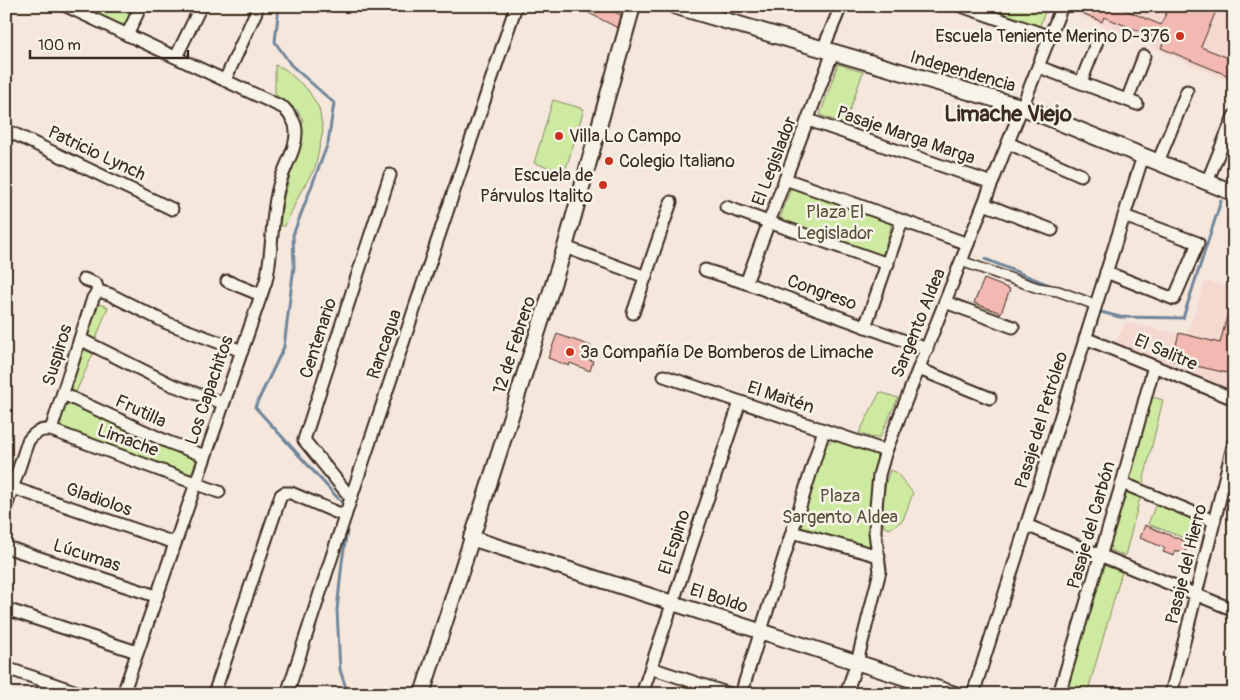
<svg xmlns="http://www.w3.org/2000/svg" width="1240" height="700" viewBox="0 0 1240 700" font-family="Pangolin,sans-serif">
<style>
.built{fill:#f5d9d0}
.green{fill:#ceeaa1;stroke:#848a60}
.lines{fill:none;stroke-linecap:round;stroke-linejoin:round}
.stream{stroke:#70869b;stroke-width:3}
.building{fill:#f3b8b1;stroke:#3b2a1e}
.pedestrian-casing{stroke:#3b2a1e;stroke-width:12}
.minor-casing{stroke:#3b2a1e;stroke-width:15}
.tertiary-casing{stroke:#3b2a1e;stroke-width:18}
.secondary-casing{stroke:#3b2a1e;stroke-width:19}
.pedestrian{stroke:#f7f3e8;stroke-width:9}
.minor{stroke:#f7f3e8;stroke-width:11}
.tertiary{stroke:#f7f3e8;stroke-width:14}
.secondary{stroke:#f7f3e8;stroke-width:15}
.poi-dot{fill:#c8321e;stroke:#f7f3e8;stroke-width:2}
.labels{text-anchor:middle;stroke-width:5;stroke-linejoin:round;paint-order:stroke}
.poi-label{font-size:18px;fill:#3b2a1e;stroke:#f7f3e8;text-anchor:start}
.street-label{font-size:18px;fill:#3b2a1e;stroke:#f7f3e8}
.park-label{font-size:18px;fill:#585038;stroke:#f7f3e8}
.district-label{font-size:22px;font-weight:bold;fill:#3b2a1e;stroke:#f7f3e8}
</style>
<rect width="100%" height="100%" fill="#f6e7dd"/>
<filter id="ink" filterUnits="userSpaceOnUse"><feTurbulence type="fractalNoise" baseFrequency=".02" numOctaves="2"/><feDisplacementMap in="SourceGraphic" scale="10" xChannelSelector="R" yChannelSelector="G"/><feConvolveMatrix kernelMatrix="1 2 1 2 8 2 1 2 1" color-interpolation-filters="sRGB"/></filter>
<g filter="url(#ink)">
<g class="built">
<path d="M1077 6H1234V83L1074 13Z"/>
<path d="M1206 281 1234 288V377L1230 389 1115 344 1125 322 1186 335Z"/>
</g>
<g class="green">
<path d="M79 6H132L134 7 123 26Z"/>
<path d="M977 6H1047L1039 28Z"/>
<path d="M838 64 863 72 845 124 820 115Z"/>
<path d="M275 65 285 69 308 90 319 108 323 131 315 168 300 193 285 226H280L284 197 301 137 303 120 297 110 275 94Z"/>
<path d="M553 100 584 109 565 172 534 163Z"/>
<path d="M797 187 890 219 891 227 882 257 778 224 791 188Z"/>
<path d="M96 303 108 307 95 341 85 336Z"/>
<path d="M82 349 93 354 76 392 68 387Z"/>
<path d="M880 392 898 398 880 437 873 438 859 433Z"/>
<path d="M1150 396 1163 400 1142 487 1127 480Z"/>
<path d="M67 400 198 458 191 474 55 427Z"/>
<path d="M836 439 877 452 871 544 864 549 805 529 800 526 826 444Z"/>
<path d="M890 470 896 472 913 493 903 520 890 529 884 527C882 508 883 488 890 470Z"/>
<path d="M1126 487 1141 494 1125 556 1107 549Z"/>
<path d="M1156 504 1200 521 1192 541 1148 524Z"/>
<path d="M1100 564 1122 572 1087 694H1062Z"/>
</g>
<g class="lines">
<g class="stream">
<path d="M279 6 275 42 291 65 334 103 328 143 293 235 294 266 284 347 255 407 346 507"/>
<path d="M985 259 1054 287"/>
<path d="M1097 311 1120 317 1183 318 1221 201"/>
<path d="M348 524 342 562 337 610 340 670 348 694"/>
</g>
</g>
<g class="building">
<path d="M575 6H603L621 15 618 28Z"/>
<path d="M1082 6H1116L1161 25 1169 6H1218L1201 47 1234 60V78L1161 48 1164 41 1104 17 1102 22 1080 12Z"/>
<path d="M984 279 1010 289 1001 313 974 303Z"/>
<path d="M1231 301H1234V347L1227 373 1170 360 1172 349H1175L1179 333 1220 343Z"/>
<path d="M557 334 591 346 587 359 593 361 590 371 570 363 569 366 548 358Z"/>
<path d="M1145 525 1189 543 1184 554 1176 550 1174 556 1163 552 1165 548 1140 538Z"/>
</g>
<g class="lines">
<g class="pedestrian-casing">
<path id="pedestrian" d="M961 261 1038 288 1058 291 1096 305"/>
</g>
<g class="minor-casing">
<g id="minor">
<path d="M66 6 284 108C290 115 296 122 296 131 297 147 286 164 281 179 270 212 274 247 266 281L123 694"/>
<path d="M961 6 1051 37"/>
<path d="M127 35 141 6"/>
<path d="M823 49 841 6"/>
<path d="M176 57 201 6"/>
<path d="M1039 67 1137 104"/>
<path d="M225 80 256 12"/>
<path d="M1081 82 1098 39"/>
<path d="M1127 100 1144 56"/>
<path d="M808 120 992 183"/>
<path d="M6 130 172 209"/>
<path d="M1008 143 1081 175"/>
<path d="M1158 162 1187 91"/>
<path d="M785 179 968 244"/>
<path d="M1207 182 1234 116"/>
<path d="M984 204 1052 230"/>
<path d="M726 207 888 264"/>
<path d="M565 247 646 277"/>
<path d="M705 270 746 283 927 349"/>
<path d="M1106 272 1174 299 1198 243 1124 216"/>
<path d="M84 279 96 284 98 291"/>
<path d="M227 281 261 295"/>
<path d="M746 283 833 52"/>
<path d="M98 291 109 294 167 323 242 351"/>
<path d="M945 302 1013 327"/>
<path d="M633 313 671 202"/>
<path d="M865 327 902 221"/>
<path d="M1085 338 1234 399"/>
<path d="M80 339 172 385 223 403"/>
<path d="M919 369 990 398"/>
<path d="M664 376 886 451"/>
<path d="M63 394 168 442 205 456"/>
<path d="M51 430 93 298 98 291"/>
<path d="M1122 483 1214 521"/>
<path d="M13 488 175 543"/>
<path d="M351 498 304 440 390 175"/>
<path d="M6 507 28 441C34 433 40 429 51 430L219 492"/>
<path d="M1026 525 1234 610"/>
<path d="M792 532 879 556"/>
<path d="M6 547 156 596"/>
<path d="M6 609 137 652"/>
<path d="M6 668 83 694"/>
<path d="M651 668 730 694"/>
<path d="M214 694 281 495 284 493H291L345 516"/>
<path d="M287 694 349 504 516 6"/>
<path d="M642 694 740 402"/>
<path d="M741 694 824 430"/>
<path d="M846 694 857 662 880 571 875 532 876 507 879 475 886 451 1062 6"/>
<path d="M973 694 1143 156"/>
<path d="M1059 694 1122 483 1154 366"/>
<path d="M1171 694 1234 442"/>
</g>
</g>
<g class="tertiary-casing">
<g id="tertiary">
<path d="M471 538 955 694"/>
<path d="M422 694 565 247 633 6"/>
</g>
</g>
<g class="secondary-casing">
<path id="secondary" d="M675 6 1022 107 1234 193"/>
</g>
<use href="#pedestrian" class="pedestrian"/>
<use href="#minor" class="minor"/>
<use href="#tertiary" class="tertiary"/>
<use href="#secondary" class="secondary"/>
</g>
</g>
<g class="poi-dot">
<circle cx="1180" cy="36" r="5"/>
<circle cx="559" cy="136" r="5"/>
<circle cx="609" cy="161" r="5"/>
<circle cx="603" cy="185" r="5"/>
<circle cx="570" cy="352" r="5"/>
</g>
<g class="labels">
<g class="poi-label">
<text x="1170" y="42" text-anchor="end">Escuela Teniente Merino D-376</text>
<text x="569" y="142">Villa Lo Campo</text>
<text x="619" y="167">Colegio Italiano</text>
<text x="593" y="181" text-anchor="end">Escuela de<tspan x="593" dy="21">Párvulos Italito</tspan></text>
<text x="580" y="358">3ª Compañía De Bomberos de Limache</text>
</g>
<g class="street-label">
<text transform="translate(963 71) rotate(16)" y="6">Independencia</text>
<text transform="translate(906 135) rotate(19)" y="6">Pasaje Marga Marga</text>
<text transform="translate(97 153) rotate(25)" y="6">Patricio Lynch</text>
<text transform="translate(774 161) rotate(-69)" y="6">El Legislador</text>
<text transform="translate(822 292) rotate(20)" y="6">Congreso</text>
<text transform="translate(918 323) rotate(-68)" y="6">Sargento Aldea</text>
<text transform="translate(318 338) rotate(-72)" y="6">Centenario</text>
<text transform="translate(384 344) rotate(-71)" y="6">Rancagua</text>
<text transform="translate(514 345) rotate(-72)" y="6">12 de Febrero</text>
<text transform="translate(1166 352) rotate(23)" y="6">El Salitre</text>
<text transform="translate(57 355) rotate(-73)" y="6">Suspiros</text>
<text transform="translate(209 390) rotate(-71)" y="6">Los Capachitos</text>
<text transform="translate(781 397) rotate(18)" y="6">El Maitén</text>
<text transform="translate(141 411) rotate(25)" y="6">Frutilla</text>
<text transform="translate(1041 420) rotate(-73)" y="6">Pasaje del Petróleo</text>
<text transform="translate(128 440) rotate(20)" y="6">Limache</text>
<text transform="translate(99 499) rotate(19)" y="6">Gladiolos</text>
<text transform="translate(1091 525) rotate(-74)" y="6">Pasaje del Carbón</text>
<text transform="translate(674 542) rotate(-72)" y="6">El Espino</text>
<text transform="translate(87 555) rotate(18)" y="6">Lúcumas</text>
<text transform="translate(1186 564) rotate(-76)" y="6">Pasaje del Hierro</text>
<text transform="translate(719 598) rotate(18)" y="6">El Boldo</text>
</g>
<g class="park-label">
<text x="835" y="218">Plaza El<tspan x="835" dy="21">Legislador</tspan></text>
<text x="840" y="502">Plaza<tspan x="840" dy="21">Sargento Aldea</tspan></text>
</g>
<g class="district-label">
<text x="1008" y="121">Limache Viejo</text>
</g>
</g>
<rect width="1240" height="700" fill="none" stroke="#f7f3e8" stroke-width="25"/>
<rect x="12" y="12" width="1215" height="675" fill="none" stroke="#3b2a1e" stroke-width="2" filter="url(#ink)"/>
<path d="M30 50v8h158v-8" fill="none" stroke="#3b2a1e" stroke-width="2.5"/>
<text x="38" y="50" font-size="15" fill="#3b2a1e" stroke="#f7f3e8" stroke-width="4" paint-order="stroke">100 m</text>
</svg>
